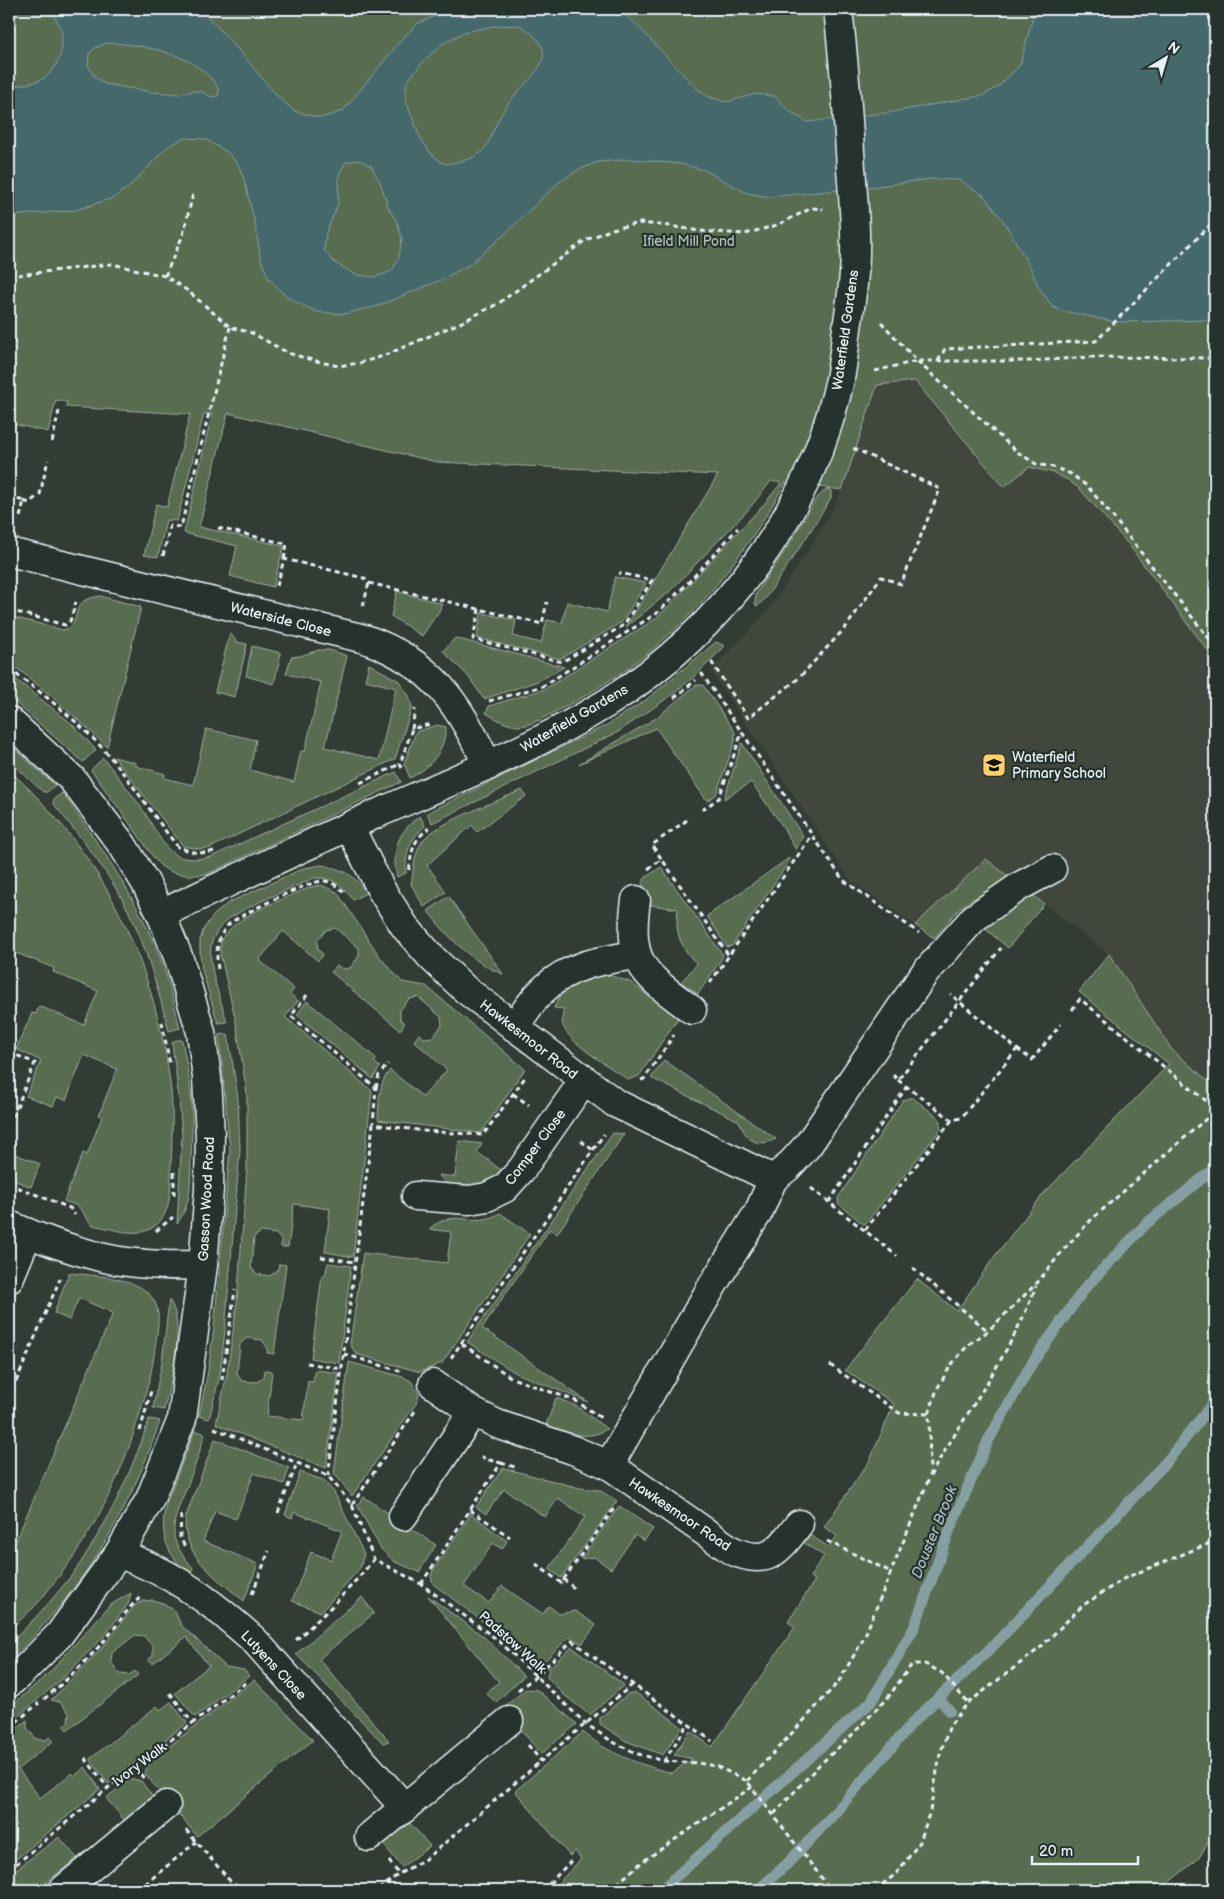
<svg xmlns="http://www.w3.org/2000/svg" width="1224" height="1899" viewBox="0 0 1224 1899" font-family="'Balsamiq Sans',sans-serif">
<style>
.built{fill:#43473d}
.green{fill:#596c4f;stroke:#a0aea4}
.water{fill:#45686b;stroke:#869fa3;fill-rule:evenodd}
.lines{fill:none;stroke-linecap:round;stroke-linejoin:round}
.stream{stroke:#869fa3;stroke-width:11}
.minor-casing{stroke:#e8f1f8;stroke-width:31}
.path{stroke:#e8f1f8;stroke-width:3;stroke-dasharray:5 4;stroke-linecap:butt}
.minor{stroke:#26332d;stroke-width:28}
.labels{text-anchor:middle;stroke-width:4.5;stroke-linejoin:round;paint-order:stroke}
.park-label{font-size:14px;fill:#afbcb4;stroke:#26332d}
.street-label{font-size:14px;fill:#e8f1f8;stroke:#26332d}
.poi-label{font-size:14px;fill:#e8f1f8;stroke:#26332d;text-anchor:start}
.water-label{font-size:15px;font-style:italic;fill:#a7bac0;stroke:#26332d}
</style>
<rect width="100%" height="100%" fill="#333c34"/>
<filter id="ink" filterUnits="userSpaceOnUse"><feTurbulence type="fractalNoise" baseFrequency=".02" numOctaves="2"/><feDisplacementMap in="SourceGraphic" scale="10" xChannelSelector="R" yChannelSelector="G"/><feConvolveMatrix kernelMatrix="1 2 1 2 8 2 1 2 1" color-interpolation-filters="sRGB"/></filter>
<g filter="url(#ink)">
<path class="built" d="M915 381 1003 487 1029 467 1053 473 1068 480 1080 489 1129 545 1215 660V1087L1172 1050 1109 954 986 859 915 925 850 880 711 671 767 612 808 551 829 516 842 490 877 384Z"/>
<g class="green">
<path d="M9 9H1215V660L1129 545 1080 489 1068 480 1054 473 1029 467 1004 487 915 381 877 385 842 490 785 483C763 523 737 561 707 596 665 645 611 684 553 713 543 718 530 726 518 726 506 725 496 719 486 713L489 706 545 689 655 619 667 608 766 502 781 483 771 481 748 510 669 592 626 627 718 475 437 462 228 413 199 527 284 546 273 587 230 576 237 546 184 533 212 414H204L177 521 166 520 158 557 144 555 156 504 167 507 190 414 66 407 67 402 56 400 48 432 9 423Z"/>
<path d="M828 489 831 491V498L806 538 765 599 757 606 755 604 756 594 762 584 789 545 816 499 823 492Z"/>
<path d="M615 577 646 583 622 622 560 659 477 638 481 613 516 620 513 636 541 643 547 620 562 623 567 602 607 612Z"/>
<path d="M397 591 442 604 439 611 422 636 391 616Z"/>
<path d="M100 596 141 607 107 747C76 717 44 689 9 662V616L63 630C80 627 72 609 84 601 88 598 95 597 100 596Z"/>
<path d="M230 633 237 642 247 644 235 697 215 692Z"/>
<path d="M455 638 564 667 538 681 484 699 468 676 443 651Z"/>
<path d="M716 642 725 646 697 674 672 695 618 732 432 823 427 813 607 725 646 700Z"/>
<path d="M252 646 281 653 274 684 246 676Z"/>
<path d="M319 650H330L347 656 325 747 379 760 396 688 365 680 369 664 399 681 409 696 412 707 395 759 210 848 200 849 183 846 114 757 136 763V766L165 774 164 778 193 785 206 729 256 740 250 770 294 782 301 751H305L321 682 286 674 291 657 300 656Z"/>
<path d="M9 674 71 723 96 750 83 762 9 697Z"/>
<path d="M696 685H703L735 732V741L716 795 707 801 656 728 579 764 656 718Z"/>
<path d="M437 725 446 727C444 752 431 767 410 778L404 764 416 732Z"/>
<path d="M742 743 803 836 796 850 781 824 751 782 724 799Z"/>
<path d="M9 744 55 785 47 792H43L9 760Z"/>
<path d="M103 758C118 776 132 794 145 813 152 824 163 847 174 854 185 861 199 859 211 857L396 772 401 782 207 874C192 876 175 876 162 867 154 860 147 848 141 839 124 816 108 793 91 770Z"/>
<path d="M9 770C47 804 81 845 107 890 139 947 160 1011 169 1075 174 1105 172 1136 171 1166 170 1188 173 1215 152 1228 135 1238 110 1228 92 1225L78 1206 64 1201 83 1153 87 1155 102 1117 99 1115 117 1069 84 1055 66 1100 57 1097 53 1106 26 1096 41 1061 16 1049 32 1013 36 1014 39 1006 84 1025 98 991 53 972 54 968 16 953 14 956 9 954Z"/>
<path d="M522 790 526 796 477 832 472 825 427 865 446 892 424 907 411 884C414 869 414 851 424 839 437 823 500 800 522 790Z"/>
<path d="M62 793C97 841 131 889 155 945 167 972 173 1000 180 1028L169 1031C158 990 147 948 128 910 108 871 80 837 53 803L54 799Z"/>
<path d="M420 816 425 826C410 839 405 853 406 873L397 877C391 851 398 831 420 816Z"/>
<path d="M789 858 788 863 732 946 727 947 707 916Z"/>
<path d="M986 859 1014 881 972 899 959 909 934 938 915 925Z"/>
<path d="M322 865C344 870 353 873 366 893L353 900C340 883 335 878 314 878 288 890 258 901 233 916 223 922 213 934 211 946 208 967 221 1001 227 1022L218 1023 202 970 200 952V940L204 928 214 915 228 903 304 868Z"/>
<path d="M661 867 723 955 721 960 698 994 681 982 697 964C681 948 674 932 678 909L651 905 642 883 645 878Z"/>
<path d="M321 885 337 892 380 957 402 982 426 986 525 1069 481 1133 378 1120C379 1103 378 1083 390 1070L423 1097 447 1070 414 1041 419 1034 424 1038 433 1037 442 1025 441 1017 418 997 409 999 400 1010V1019L405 1023 400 1030 331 972 337 965 342 969 350 968 359 956V948L335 928 326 930 317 941 318 950 323 954 318 961 283 931 259 960 294 989 290 994 298 1001 285 1017 372 1091 353 1257 325 1252 330 1209 294 1204 288 1247H281V1240L276 1234 261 1232 254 1237 251 1267 256 1274 270 1276 278 1270 279 1264 286 1265 274 1354 267 1353V1347L262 1340 247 1338 240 1344 237 1374 242 1381 257 1382 264 1377 265 1370 272 1371 267 1416 303 1420 308 1381 313 1382 315 1370 339 1373 326 1468 216 1424 227 1374 237 1303 247 1169V1094L236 1022 220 953C220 950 220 945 221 941 232 916 286 898 311 887Z"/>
<path d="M1029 892 1044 904 1008 948 982 926Z"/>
<path d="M449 896 451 900 503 974C472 963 447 936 428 911Z"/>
<path d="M1109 954 1172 1050 1215 1087V1845L1211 1838 1198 1859 1159 1890H552L581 1859 575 1851 570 1856 515 1791 583 1732C610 1755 637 1763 671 1773L693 1759 674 1755 690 1731 712 1747 795 1627 788 1622 815 1580 810 1577 824 1556 801 1541 806 1533 829 1547 837 1536 824 1527 870 1460 894 1404 845 1370 917 1279 957 1311 994 1257 1045 1192 1169 1064 1079 992Z"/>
<path d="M609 975 630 982 678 1018 639 1076 628 1080C611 1067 573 1046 564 1028 561 1022 562 1016 564 1009L554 1008C561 984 587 979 609 975Z"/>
<path d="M307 1001 377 1059 374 1062 380 1067 373 1079 297 1015Z"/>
<path d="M228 1034 238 1098 240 1150 225 1330 220 1375 209 1419 199 1416 208 1372 214 1328 230 1150 219 1035Z"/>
<path d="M176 1040H182C185 1057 189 1075 191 1093 193 1114 192 1137 191 1158 190 1183 192 1203 177 1224L182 1136 179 1099 172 1043Z"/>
<path d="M664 1060 776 1139C756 1148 747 1141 739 1121L651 1078Z"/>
<path d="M908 1098H913L939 1118 941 1129 866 1223 863 1224 838 1203V1198L903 1100Z"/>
<path d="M613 1133 624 1134 557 1234 550 1229 482 1328 588 1402 516 1373 467 1342Z"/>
<path d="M459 1141 482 1144 477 1152 501 1170 492 1182 482 1188 448 1185 438 1175 455 1177Z"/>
<path d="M9 1149 10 1152 40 1164 31 1187 9 1178Z"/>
<path d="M500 1213 530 1234 442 1363 420 1372 356 1354 350 1344 363 1253 447 1263 451 1232 429 1229C456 1206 473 1230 500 1213Z"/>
<path d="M328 1263 351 1266 339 1363 311 1358 322 1276H325Z"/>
<path d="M69 1273C95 1276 138 1276 153 1299 162 1312 157 1332 155 1347 153 1369 147 1389 141 1409 124 1470 98 1525 60 1575 52 1584 45 1596 36 1605 28 1613 18 1622 9 1630V1557L113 1313 79 1298 69 1320 54 1313Z"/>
<path d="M169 1300C187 1323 170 1383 164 1410L153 1408 162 1362Z"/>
<path d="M349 1362 403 1377 411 1381 419 1394 417 1402 352 1496 334 1473Z"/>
<path d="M556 1398 576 1406 607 1429C586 1442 567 1432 546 1425Z"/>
<path d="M149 1419 160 1421C135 1495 99 1563 46 1622 34 1635 23 1649 9 1660V1645C37 1616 67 1586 88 1551 114 1510 134 1466 149 1419Z"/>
<path d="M195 1430 205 1434C200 1449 196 1464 190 1479 184 1497 172 1515 174 1535 175 1547 186 1559 193 1568L190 1575C166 1554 159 1535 166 1504Z"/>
<path d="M215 1439 289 1468 284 1484 254 1473 236 1519 215 1511 203 1541 258 1564 244 1601C219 1580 179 1554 186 1516Z"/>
<path d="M503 1468 580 1488 599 1490 617 1501 561 1578 549 1569 585 1517 558 1498 545 1517 504 1489 486 1514 476 1507Z"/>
<path d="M300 1472 323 1480 334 1492 364 1554 360 1568 321 1612 292 1601 311 1552 331 1560 342 1531 294 1512 292 1518 285 1515Z"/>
<path d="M364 1497 436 1545 419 1572 395 1562 381 1549 357 1505Z"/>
<path d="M619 1506 653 1529 644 1541 635 1535 611 1569 594 1557 581 1559Z"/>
<path d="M471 1514 507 1541 502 1549 493 1543 464 1586 489 1603 502 1586 543 1614 549 1606 559 1614 575 1611 596 1625 582 1644 569 1637 536 1669 498 1633 433 1584 431 1577 433 1570Z"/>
<path d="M131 1593 128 1604 105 1635 64 1677 9 1724V1708L50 1672 110 1605Z"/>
<path d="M428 1596 483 1636 524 1676 496 1702 486 1693 499 1682Z"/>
<path d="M362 1597 374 1613 319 1659 389 1741 383 1743 296 1654Z"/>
<path d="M153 1600 163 1603 174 1610 181 1625 226 1667 244 1670 249 1676 195 1717 175 1693 209 1666 186 1637 152 1664 148 1660 153 1656V1647L144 1636 135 1635 112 1653 111 1662 120 1674 129 1675 135 1671 138 1675 67 1730 63 1725 68 1722 69 1713 60 1702 51 1700 101 1649 135 1605 143 1601Z"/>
<path d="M572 1647 624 1685 590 1715 564 1695 547 1677 549 1668Z"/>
<path d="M254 1680 313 1740 197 1836 145 1774 148 1763Z"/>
<path d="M526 1689 537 1690 577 1724 541 1754 503 1708Z"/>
<path d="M629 1693H636L682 1727 663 1755 626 1741 600 1724V1718Z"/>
<path d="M171 1702 187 1723 108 1784 90 1759 157 1706 160 1710Z"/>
<path d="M27 1720V1728L36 1739 45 1740 50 1737 53 1741 18 1769 40 1798 72 1773 75 1776 85 1767 100 1789 9 1865V1824L14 1820 9 1813V1734Z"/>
<path d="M133 1779 141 1781 153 1797 125 1821 106 1798 128 1781Z"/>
<path d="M410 1823 430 1846 402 1867 383 1844Z"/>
<path d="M59 1837 77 1858 37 1890H23L10 1874Z"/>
</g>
<path class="water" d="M46 9H200L229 39 278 97 294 111 321 118 343 111 402 39 417 24 447 11 458 9H615L632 20 694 86 709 97 726 102 756 94 774 96 791 112 807 122 893 112 984 95 999 86 1020 65 1035 9H1215V320L1116 322 1063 311 1053 307 1039 288 1031 269 1005 223 983 195 959 180 930 179 878 186 769 197 747 193 704 170 681 164 632 159 598 162 578 170 559 182 505 234 470 264 443 279 378 306 344 314 317 312 288 298 269 279 261 260 255 224 244 179 238 164 227 152 205 139 184 138 167 147 129 187 113 198 76 210 9 216V87C22 84 39 84 49 74 67 56 67 23 46 9ZM519 25C570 55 529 75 508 104 482 140 499 158 444 164L430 153 419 135 406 101V83L422 63 442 44 464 32 494 26ZM106 43C142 44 201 54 219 90L218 96 211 97 203 92 194 91 180 94 152 92 105 84 94 76 88 65 89 54 95 48ZM359 160 371 166 380 182 389 209 397 222 402 237 399 258 392 271 375 277 356 275 335 263 324 250 326 233 338 204 339 174 346 162Z"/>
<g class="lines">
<g class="stream">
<path d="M938 1698 950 1711"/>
<path d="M661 1890 871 1702 914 1628 950 1529 988 1441 1032 1363 1085 1288 1146 1224 1215 1168"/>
<path d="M758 1890 787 1864 834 1814 914 1721 991 1648 1104 1529 1168 1460 1215 1401"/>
</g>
<g class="minor-casing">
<g id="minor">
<path d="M9 552 365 639C434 663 459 705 488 766"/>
<path d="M9 721 72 779 123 846 145 882 161 914 179 959 201 1032 207 1078 210 1135 209 1189 203 1265 182 1419 150 1499 119 1553 59 1635 21 1673 9 1683"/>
<path d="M349 826 382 891 405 927 432 958 466 990 615 1103 773 1179"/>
<path d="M636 900C627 965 643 973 692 1010"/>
<path d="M161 914C232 881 304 846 376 814 454 780 534 748 607 703 722 631 811 513 840 379 843 362 845 345 847 328 851 303 855 277 855 252 856 224 853 196 851 168 848 115 844 62 838 9"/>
<path d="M514 1027C523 1015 532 1000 543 990 568 965 602 960 636 955"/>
<path d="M416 1196 469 1200 487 1197 505 1188 522 1169 584 1080"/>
<path d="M9 1225C38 1238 69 1249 100 1257 133 1265 170 1266 203 1265"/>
<path d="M9 1279 28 1233"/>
<path d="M433 1384 473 1412 497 1424 573 1450 609 1465 714 1283 759 1211 773 1179 788 1167 808 1145 924 974 974 918 1020 886 1052 869"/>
<path d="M609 1465 731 1550C767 1567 778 1552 799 1524"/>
<path d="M403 1516 473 1412"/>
<path d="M119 1553C137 1561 155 1568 172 1578 202 1595 228 1617 254 1640L405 1808"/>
<path d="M369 1837 509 1721"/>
<path d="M63 1890 166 1805"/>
</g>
</g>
<g class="path">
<path d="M9 276 112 264 165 276 188 291 230 327 252 333 288 353 312 360 338 366 360 363 383 356 462 322 499 303 586 240 612 229 640 223 670 226 699 231 745 234 777 225 812 208 823 209"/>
<path d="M165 276 183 235 193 194"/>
<path d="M881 322 917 361 1016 451 1036 464 1053 467 1071 474 1087 486 1109 512 1215 646"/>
<path d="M938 361 945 349 1096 341 1215 220"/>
<path d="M875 371 917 361H1031L1091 357 1215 358"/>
<path d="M52 442 59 411"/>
<path d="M9 497 24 501 19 521"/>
<path d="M24 501 29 503 40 494 48 460"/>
<path d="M218 528 287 544 284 559"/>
<path d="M163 556 170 526 181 527 230 327"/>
<path d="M277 586 284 559 364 578 369 583 542 624 547 602"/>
<path d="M363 606 369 583"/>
<path d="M479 609 473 639 562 662 624 625 652 580 619 573"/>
<path d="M9 610 65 625 70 621 76 602"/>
<path d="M713 662 712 663 748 718 799 678 846 627 881 577 901 584 940 489 853 448"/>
<path d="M9 669C42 693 77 720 104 750 131 780 153 816 178 847 191 852 201 855 214 851"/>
<path d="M703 673 702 674 843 880 919 933"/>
<path d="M674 698 696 680"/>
<path d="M489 701 543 686 657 613 686 585 738 528"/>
<path d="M412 729 415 709"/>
<path d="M402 768 400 764 412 729 430 724"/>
<path d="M360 783 400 764"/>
<path d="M702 810 719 798 742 732"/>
<path d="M687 820 652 845 729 956"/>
<path d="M648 869 662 859"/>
<path d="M409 870C412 851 412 841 429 828"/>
<path d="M218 969C216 953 216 938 228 925 237 916 309 881 322 881 330 880 339 887 345 893"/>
<path d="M710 983 812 835"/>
<path d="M307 995 291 1016 376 1088 373 1124"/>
<path d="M1072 1010 1080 999 1215 1108"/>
<path d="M162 1022 170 1065"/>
<path d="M1017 1049 1032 1060 1061 1024"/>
<path d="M9 1052 35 1063 9 1126"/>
<path d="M893 1075 898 1080 1001 948"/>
<path d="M641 1080 644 1079 674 1035"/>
<path d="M898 1080 952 1120"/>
<path d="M376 1088 379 1075 388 1064"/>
<path d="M513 1094 529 1105"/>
<path d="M581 1141 593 1150"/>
<path d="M9 1184 70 1208 75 1215"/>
<path d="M811 1188 897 1256"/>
<path d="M174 1195V1168"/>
<path d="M829 1202 907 1086"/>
<path d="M865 1230 952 1120 961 1118 1017 1049 950 994"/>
<path d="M156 1231 173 1217"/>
<path d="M321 1257 355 1262"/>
<path d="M913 1268 988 1331"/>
<path d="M462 1344 512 1378 576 1401 601 1418"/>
<path d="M344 1354 403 1372"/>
<path d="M451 1358 604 1134"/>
<path d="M307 1363 342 1369"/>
<path d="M830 1365 899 1413 929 1414"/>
<path d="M222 1380 235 1290"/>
<path d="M9 1398 60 1279"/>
<path d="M214 1428 328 1476 352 1505 374 1559 421 1584 499 1641 586 1724 613 1742 638 1754 664 1761 698 1763 716 1766 747 1781 831 1890"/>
<path d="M140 1431 151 1391"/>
<path d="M501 1463 515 1467"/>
<path d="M328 1476 373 1124 424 1131 483 1135 526 1076"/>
<path d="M930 1476C965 1414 1011 1354 1036 1286"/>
<path d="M352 1505 415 1411"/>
<path d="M470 1510 510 1537"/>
<path d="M278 1513 297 1463"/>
<path d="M181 1515 180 1537 185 1547"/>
<path d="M827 1541 891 1572"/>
<path d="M536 1564 561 1583 615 1507"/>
<path d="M563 1579 574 1588"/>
<path d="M421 1584 501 1463 485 1459 481 1456"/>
<path d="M252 1594 269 1551"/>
<path d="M296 1640C324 1615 351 1588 374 1559"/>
<path d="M518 1690 535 1677 572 1641 712 1741"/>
<path d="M170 1693 193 1724"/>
<path d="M44 1699C67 1680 89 1659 108 1636 120 1622 127 1608 141 1597"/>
<path d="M9 1728 39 1703"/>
<path d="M528 1745 541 1761 632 1685"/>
<path d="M85 1758 108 1788"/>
<path d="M664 1761 688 1724"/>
<path d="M135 1767 146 1781"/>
<path d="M747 1781 808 1716 839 1681 864 1638 930 1476 929 1414 937 1389 951 1365 968 1345 988 1331 1037 1283 1064 1249 1092 1219 1215 1111"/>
<path d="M774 1814 818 1766 850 1737 889 1696 912 1664H925L942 1673 968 1703"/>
<path d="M186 1830 238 1890"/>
<path d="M1212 1851 1215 1857"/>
<path d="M389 1861 399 1874"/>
<path d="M9 1870 108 1788 248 1681"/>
<path d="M138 1890 196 1842"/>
<path d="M383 1890 381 1888 399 1874 427 1858 541 1761"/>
<path d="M543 1890 571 1861"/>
<path d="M610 1890 642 1862 752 1787"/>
<path d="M875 1890 896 1874 920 1842 930 1811 940 1754 950 1725 968 1703 1040 1648 1082 1606 1125 1578 1215 1541"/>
</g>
<use href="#minor" class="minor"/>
</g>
</g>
<defs>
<g id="school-square" transform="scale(1.25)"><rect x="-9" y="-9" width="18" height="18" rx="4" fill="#ffd166" stroke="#26332d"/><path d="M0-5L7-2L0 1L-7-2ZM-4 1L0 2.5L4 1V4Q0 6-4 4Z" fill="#111"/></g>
</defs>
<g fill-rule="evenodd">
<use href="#school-square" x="994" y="765"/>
</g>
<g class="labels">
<g class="park-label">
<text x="689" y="246">Ifield Mill Pond</text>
</g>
<g class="street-label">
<text transform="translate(845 330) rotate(-82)" y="5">Waterfield Gardens</text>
<text transform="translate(281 619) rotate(14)" y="5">Waterside Close</text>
<text transform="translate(574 718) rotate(-30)" y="5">Waterfield Gardens</text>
<text transform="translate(529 1039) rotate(38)" y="5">Hawkesmoor Road</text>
<text transform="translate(535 1147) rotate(-53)" y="5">Comper Close</text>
<text transform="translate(206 1199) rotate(-87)" y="5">Gasson Wood Road</text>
<text transform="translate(680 1514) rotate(34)" y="5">Hawkesmoor Road</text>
<text transform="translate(513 1642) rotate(42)" y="5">Padstow Walk</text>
<text transform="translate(274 1665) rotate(47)" y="5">Lutyens Close</text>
<text transform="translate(139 1764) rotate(-37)" y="5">Ivory Walk</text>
</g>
<g class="poi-label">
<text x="1012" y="762">Waterfield<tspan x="1012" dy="16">Primary School</tspan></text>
</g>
<g class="water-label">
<text transform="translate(934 1532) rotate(-68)" y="5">Douster Brook</text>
</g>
</g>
<rect width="1224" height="1899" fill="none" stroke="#26332d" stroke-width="30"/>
<rect x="15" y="15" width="1194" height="1869" fill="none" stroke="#e8f1f8" stroke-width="2" filter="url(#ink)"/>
<g transform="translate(1166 58) rotate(38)" stroke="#26332d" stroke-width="4" paint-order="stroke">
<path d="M0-4L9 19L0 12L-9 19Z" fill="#e8f1f8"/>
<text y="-8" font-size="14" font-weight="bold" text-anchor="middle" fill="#e8f1f8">N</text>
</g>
<path d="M1032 1856v8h106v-8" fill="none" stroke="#e8f1f8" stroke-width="2.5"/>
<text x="1039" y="1856" font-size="15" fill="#e8f1f8" stroke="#26332d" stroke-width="4" paint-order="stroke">20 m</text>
</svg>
